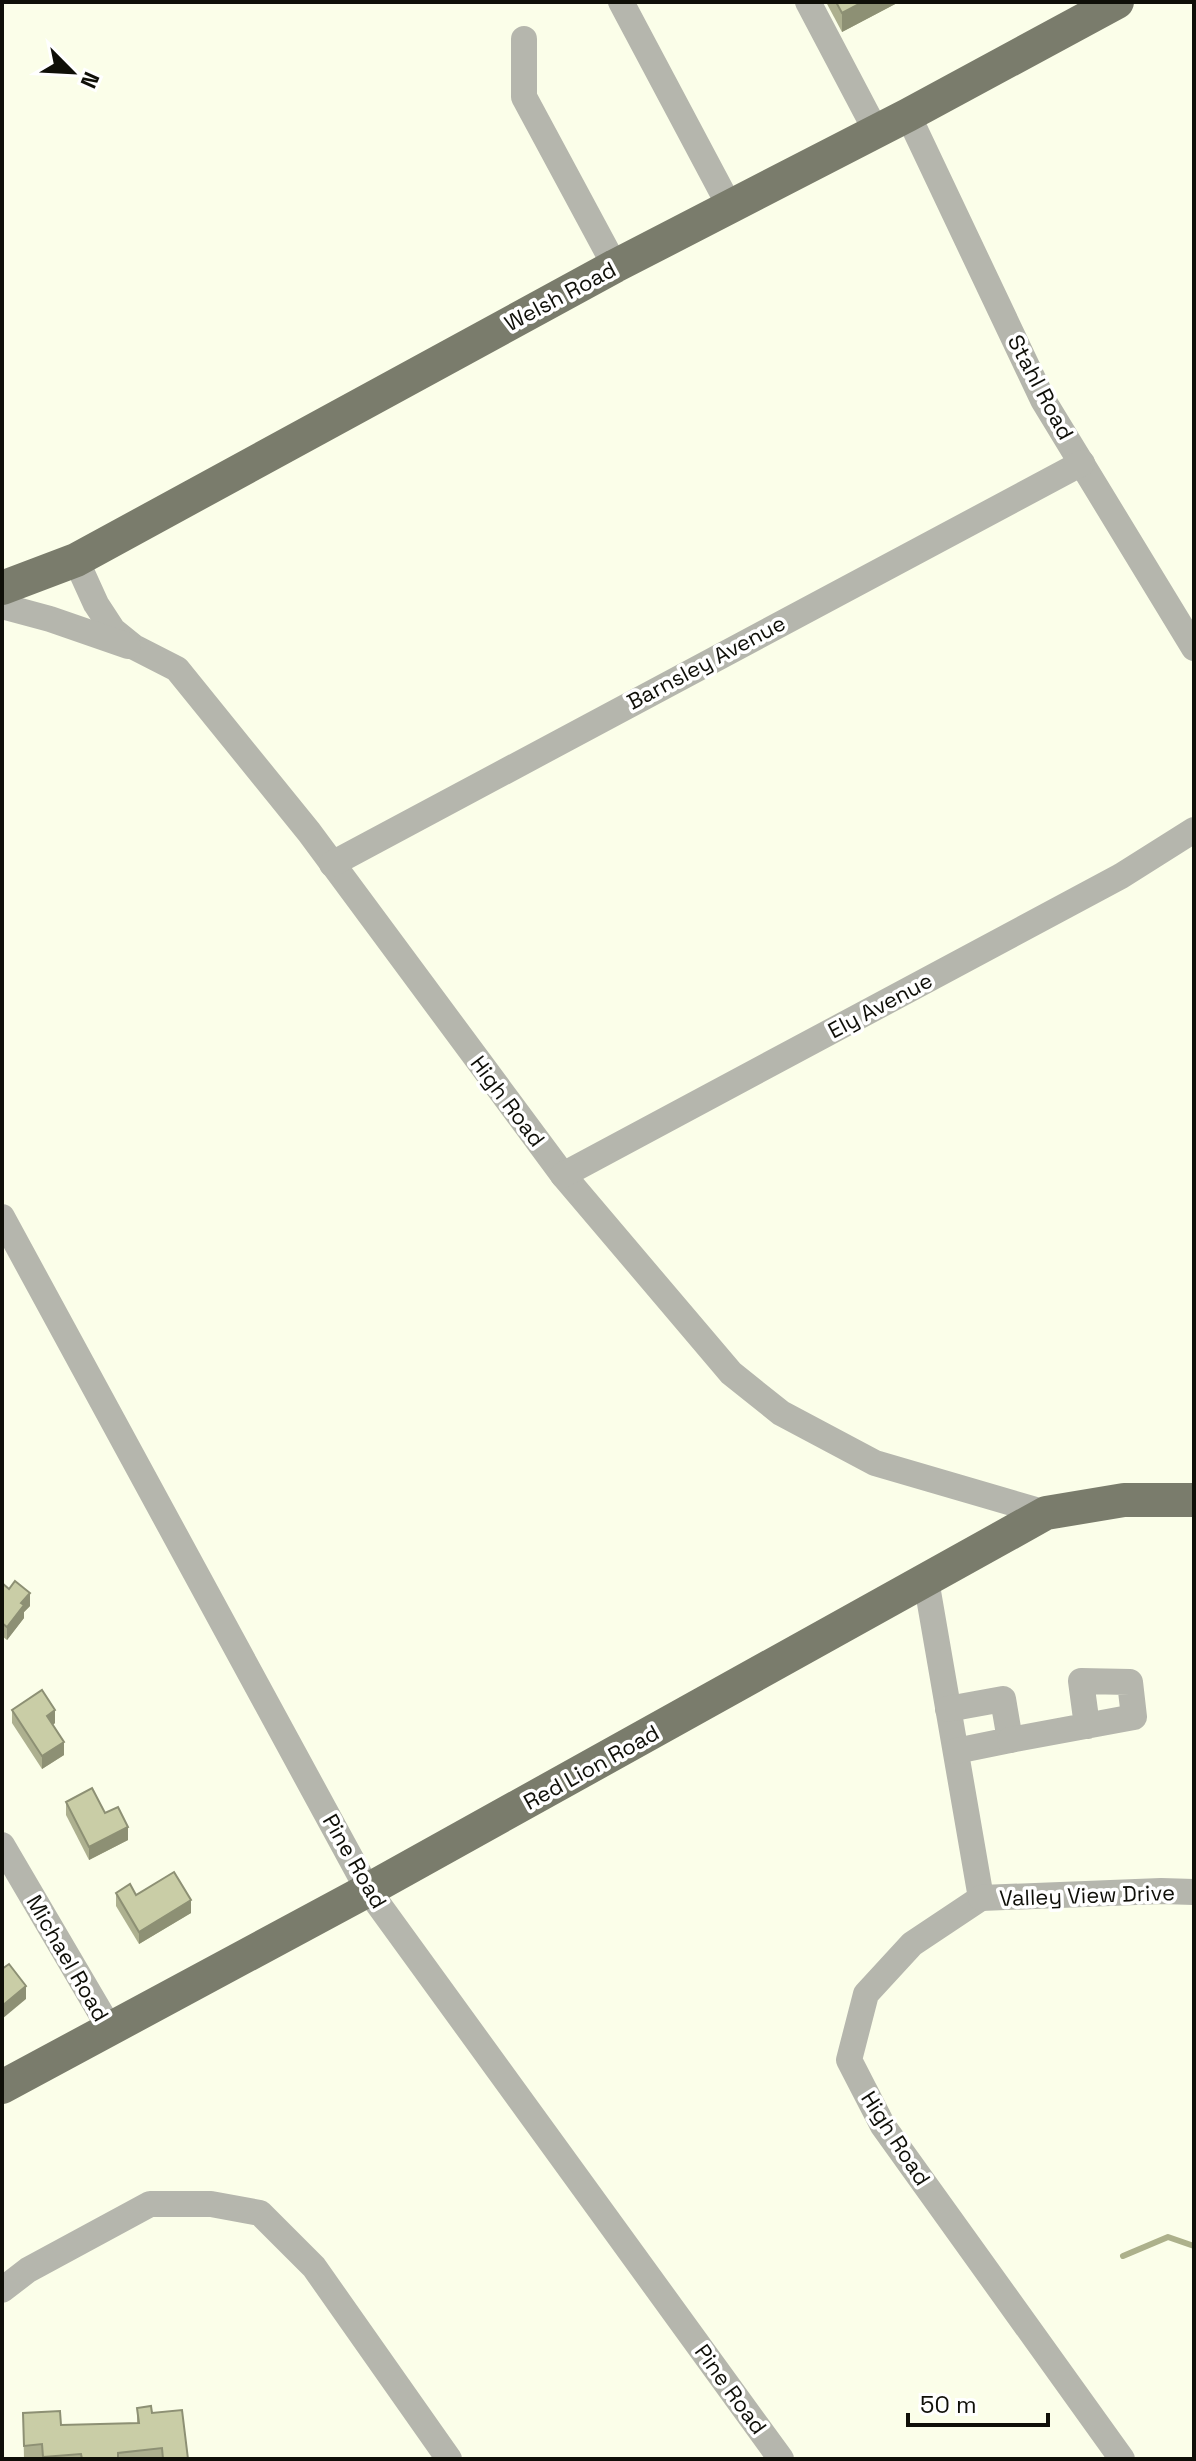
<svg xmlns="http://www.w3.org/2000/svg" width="1196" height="2461" viewBox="0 0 1196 2461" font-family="'Space Grotesk',sans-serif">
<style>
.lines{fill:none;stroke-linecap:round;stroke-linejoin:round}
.stream{stroke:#adb18b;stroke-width:6}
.minor{stroke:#b5b6ad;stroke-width:26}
.major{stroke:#7a7c6c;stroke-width:34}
.wall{fill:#adb08f}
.shaded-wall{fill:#8d9074}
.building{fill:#c9cda6;stroke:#8d9074;stroke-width:2}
.labels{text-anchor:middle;stroke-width:7;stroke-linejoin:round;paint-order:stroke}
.street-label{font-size:22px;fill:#0f0f08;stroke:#fff}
</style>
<rect width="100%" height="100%" fill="#fbfee9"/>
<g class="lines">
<path class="stream" d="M1123 2256 1168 2237 1194 2246"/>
<g class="minor">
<path d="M621 2 730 207"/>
<path d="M808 2 876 131"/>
<path d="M524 39V97L615 266"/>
<path d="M908 115 1043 400 1194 648"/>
<path d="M76 560 96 604 113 630 134 647 177 669 309 832 563 1175 731 1373 781 1413 875 1463 1046 1513"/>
<path d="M2 606 50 619 128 646"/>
<path d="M332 864 1082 463"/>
<path d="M563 1175 1121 876 1194 830"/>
<path d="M2 1217 368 1890 781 2459"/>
<path d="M926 1580 981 1898 912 1944 866 1994 849 2060 883 2126 1122 2459"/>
<path d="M948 1709 1003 1699 1010 1740 956 1751"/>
<path d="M1010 1740 1134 1717 1130 1682 1081 1681 1087 1726"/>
<path d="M2 1845 110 2029"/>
<path d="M981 1898 1161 1891 1194 1892"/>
<path d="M2 2290 28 2270 150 2204H211L260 2213 314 2267 449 2459"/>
</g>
<g class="major">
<path d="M2 588 76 560 615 266 908 115 1117 2"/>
<path d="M2 2087 368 1890 1046 1513 1124 1500H1194"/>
</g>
</g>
<g class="wall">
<path d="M826 2H899L842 32Z"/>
<path d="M2 1583 30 1606 24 1612V1618L7 1640 2 1636Z"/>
<path d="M12 1710 55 1723 53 1725 64 1755 42 1769 12 1723Z"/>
<path d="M66 1802 105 1813 128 1840 89 1860 66 1815Z"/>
<path d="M116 1893 136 1895 191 1913 139 1944 116 1906Z"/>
<path d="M137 2408 152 2413 188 2459H24L23 2413 61 2425 137 2423Z"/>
</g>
<g class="shaded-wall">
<path d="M863 2H899L842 32V13Z"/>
<path d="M30 1593V1606L24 1612V1618L7 1640V1627L21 1603Z"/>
<path d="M55 1710V1723L47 1729V1716Z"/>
<path d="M64 1742V1755L42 1769V1756Z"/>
<path d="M128 1827V1840L89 1860V1847Z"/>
<path d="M191 1900V1913L139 1944V1932Z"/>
<path d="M26 1986V1999L2 2019V2006Z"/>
</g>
<g class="building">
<path d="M836 2H863L842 13Z"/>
<path d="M15 1581 30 1593 21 1603 24 1605 7 1627 2 1623V1583L9 1589Z"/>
<path d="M42 1690 55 1710 47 1716 64 1742 42 1756 12 1710Z"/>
<path d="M92 1788 105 1813 118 1807 128 1827 89 1847 66 1802Z"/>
<path d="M174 1872 191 1900 139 1932 116 1893 130 1884 136 1895Z"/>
<path d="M9 1964 26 1986 2 2006V1969Z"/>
<path d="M151 2406 152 2413 182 2410 188 2459H163L162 2448 118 2453V2458L82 2459 81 2454 43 2457 42 2444 24 2446 23 2413 60 2411 61 2425 139 2423 137 2408Z"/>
</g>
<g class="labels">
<g class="street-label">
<text transform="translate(560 296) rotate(-28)" y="8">Welsh Road</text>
<text transform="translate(1041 387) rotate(62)" y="8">Stahl Road</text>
<text transform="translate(706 662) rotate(-28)" y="8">Barnsley Avenue</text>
<text transform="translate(880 1005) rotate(-28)" y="8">Ely Avenue</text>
<text transform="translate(508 1101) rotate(53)" y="8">High Road</text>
<text transform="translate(591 1767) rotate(-29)" y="8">Red Lion Road</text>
<text transform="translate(355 1861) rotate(60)" y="8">Pine Road</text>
<text transform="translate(1087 1895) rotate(-2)" y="8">Valley View Drive</text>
<text transform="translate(68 1958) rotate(60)" y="8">Michael Road</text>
<text transform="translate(896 2138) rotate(57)" y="8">High Road</text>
<text transform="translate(731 2389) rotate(54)" y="8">Pine Road</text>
</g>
</g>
<rect width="1196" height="2461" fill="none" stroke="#0f0f08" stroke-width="8"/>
<g transform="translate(72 72) rotate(114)" stroke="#ffffff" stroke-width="6" paint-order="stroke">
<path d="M0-6L14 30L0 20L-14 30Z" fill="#0f0f08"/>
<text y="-12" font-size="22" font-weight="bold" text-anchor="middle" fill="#0f0f08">N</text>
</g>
<path d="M908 2413v12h140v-12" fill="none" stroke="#0f0f08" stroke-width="4"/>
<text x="920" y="2413" font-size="24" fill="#0f0f08" stroke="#ffffff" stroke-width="6" paint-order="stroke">50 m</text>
</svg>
